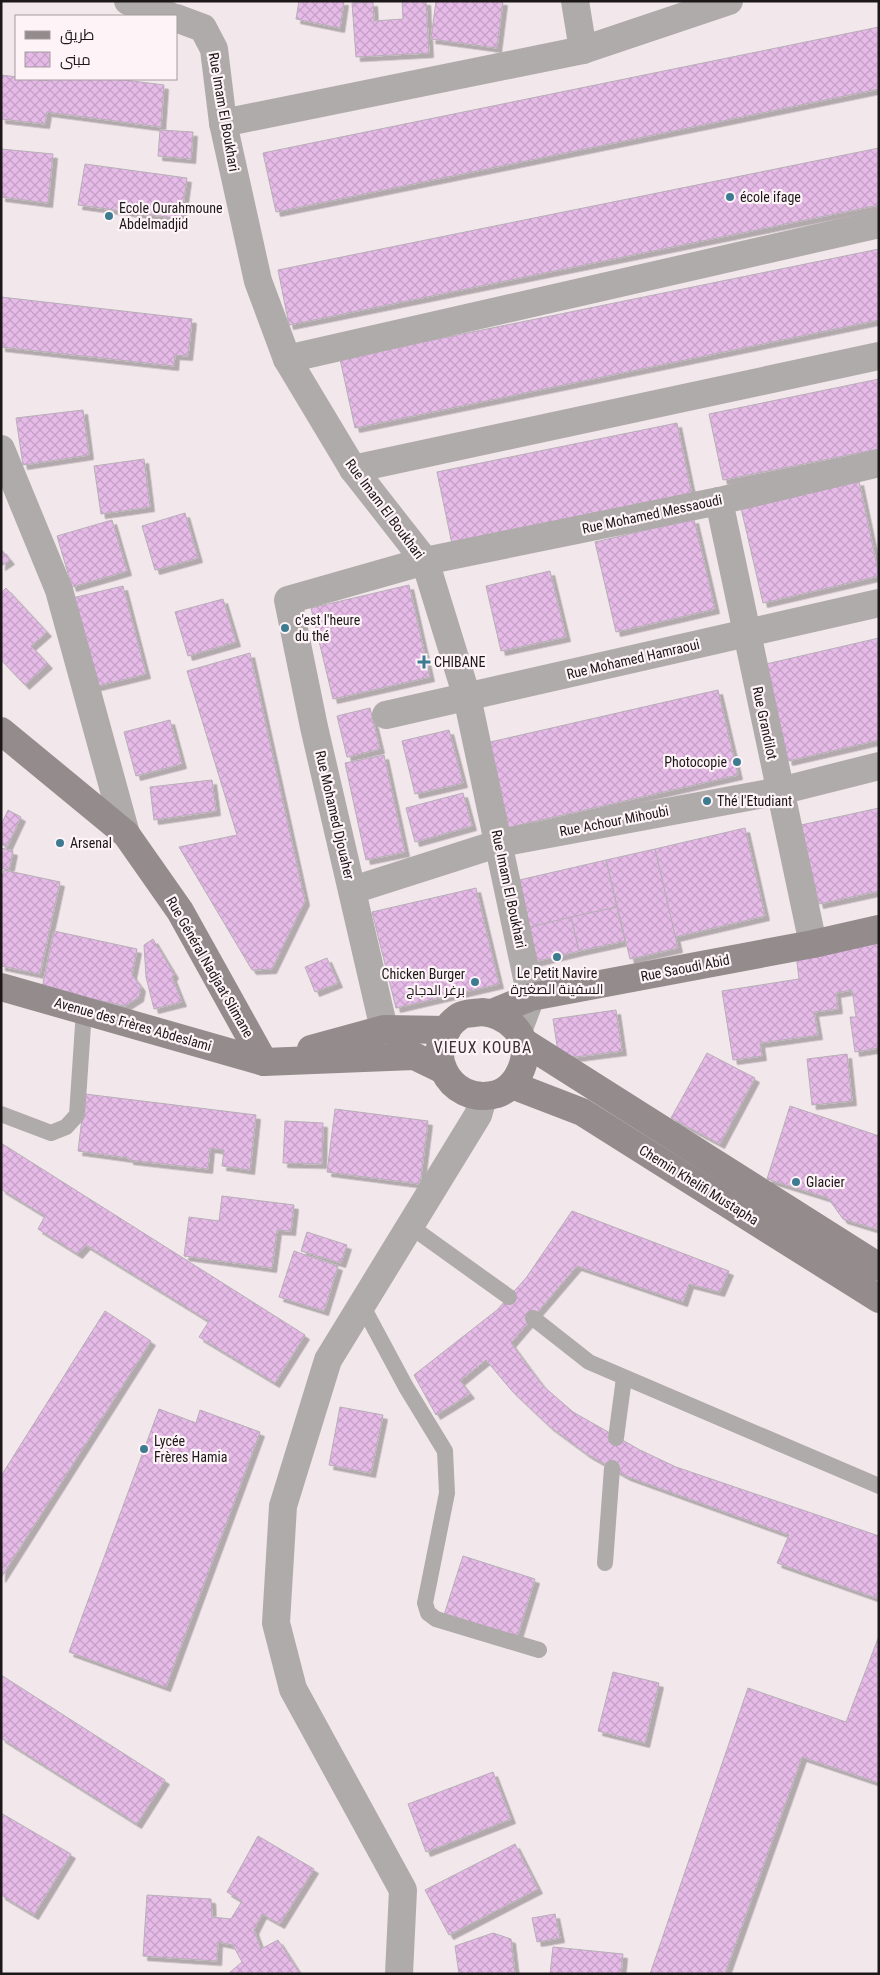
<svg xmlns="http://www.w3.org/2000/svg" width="880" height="1975" viewBox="0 0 880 1975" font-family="'Roboto Condensed',Cairo,sans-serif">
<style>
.building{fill:url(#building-cross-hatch);stroke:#b6afb6;filter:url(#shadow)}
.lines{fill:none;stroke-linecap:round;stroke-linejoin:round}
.lane{stroke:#b0abab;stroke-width:16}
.street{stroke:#b0abab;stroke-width:28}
.secondary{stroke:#948c8c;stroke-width:28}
.poi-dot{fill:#3d7b91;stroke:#fef4f8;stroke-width:2}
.labels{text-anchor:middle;stroke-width:4.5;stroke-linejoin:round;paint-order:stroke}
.street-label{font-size:14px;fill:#1c1819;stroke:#fef4f8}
.poi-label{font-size:14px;fill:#1c1819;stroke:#fef4f8;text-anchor:start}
.quarter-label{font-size:16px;letter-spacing:1px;fill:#393134;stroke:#fef4f8}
</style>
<defs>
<pattern id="building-cross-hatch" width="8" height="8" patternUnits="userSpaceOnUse" patternTransform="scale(1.25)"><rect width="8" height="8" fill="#e6bbe8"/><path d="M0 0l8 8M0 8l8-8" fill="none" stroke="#c5a0c6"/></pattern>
<filter id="shadow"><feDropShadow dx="4.5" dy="4.5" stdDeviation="0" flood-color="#0004"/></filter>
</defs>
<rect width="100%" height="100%" fill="#f2e7eb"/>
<g class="building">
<path d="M299 1H344L340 28 296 19Z"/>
<path d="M402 1H426L429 53 356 57 352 3 373 2 374 21 403 19Z"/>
<path d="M436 1H503L497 48 431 39Z"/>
<path d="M879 27V89L276 212 263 153Z"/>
<path d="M1 75 50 81 51 79H117L164 85 161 127 47 112 45 124 1 119Z"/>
<path d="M160 130 193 132 191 159 158 156Z"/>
<path d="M879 148V205L289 325 278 270Z"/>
<path d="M1 149 53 154 48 203 1 197Z"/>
<path d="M85 164 187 178 181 219 78 205Z"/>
<path d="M879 249V320L355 428 340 359Z"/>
<path d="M1 297 192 319 188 356 175 355 174 366 1 347Z"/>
<path d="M879 379V449L723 480 709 414Z"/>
<path d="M83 410 89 455 23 465 16 418Z"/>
<path d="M677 423 692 495 452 544 437 472Z"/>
<path d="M144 459 150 507 101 514 94 466Z"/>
<path d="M859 481 879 576 763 603 741 508Z"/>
<path d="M185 513 198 558 155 570 142 526Z"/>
<path d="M694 519 715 609 616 632 595 542Z"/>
<path d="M112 520 127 571 72 587 57 536Z"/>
<path d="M1 549 10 560 1 566Z"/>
<path d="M550 571 566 637 501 651 486 586Z"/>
<path d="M409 585 430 677 333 699 311 608Z"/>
<path d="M123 586 146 674 93 687 68 599Z"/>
<path d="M6 588 47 632 31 646 48 664 25 685 1 660V593Z"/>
<path d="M223 599 236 642 188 656 175 612Z"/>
<path d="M879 638V740L788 761 766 664Z"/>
<path d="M250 653 305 901 272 969 252 970 179 847 237 835 187 671Z"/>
<path d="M718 690 738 775 506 828 486 743Z"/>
<path d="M370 708 380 749 347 757 337 716Z"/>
<path d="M170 720 182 764 136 776 124 732Z"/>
<path d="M449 730 463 783 415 794 402 741Z"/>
<path d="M384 755 405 852 366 860 345 763Z"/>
<path d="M212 780 216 811 154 820 150 787Z"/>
<path d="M463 793 472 826 415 842 406 808Z"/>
<path d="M879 808V891L819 904 801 825Z"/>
<path d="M8 810 21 817 7 847 1 844V825Z"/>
<path d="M745 828 765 916 675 937 655 849Z"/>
<path d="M1 848 13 851 9 870 1 868Z"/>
<path d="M655 849 678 948 630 959 606 860Z"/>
<path d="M606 860 617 907 526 928 515 881Z"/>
<path d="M4 870 60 882 40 974 1 966V881Z"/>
<path d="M476 888 499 984 396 1008 372 912Z"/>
<path d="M617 907 625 941 579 951 571 917Z"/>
<path d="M571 917 579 951 534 962 526 928Z"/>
<path d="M54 931 137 949 132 975 141 987 139 997 125 1006 42 988Z"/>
<path d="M153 939 174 974 172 977 182 1002 154 1009 146 977 144 945Z"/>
<path d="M879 942V1048L855 1052 850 1017H856L852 990 836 993 838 1009 814 1012 818 1035 760 1043 762 1056 733 1060 722 991 799 979 796 954Z"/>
<path d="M327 958 338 983 315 992 305 967Z"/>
<path d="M616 1010 622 1051 559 1059 553 1019Z"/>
<path d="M707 1053 755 1078 720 1144 671 1118Z"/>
<path d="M847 1054 852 1101 812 1105 807 1059Z"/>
<path d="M85 1094 256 1115 250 1170 222 1166 224 1150 210 1148 208 1169 129 1160V1158L78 1151Z"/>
<path d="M790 1106 879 1136V1230L843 1219 828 1198 767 1179Z"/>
<path d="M335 1109 428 1121 420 1184 327 1172Z"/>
<path d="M285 1121 323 1123 322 1164 283 1163Z"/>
<path d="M1 1143 305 1335 275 1383 199 1337 209 1321 86 1245 78 1254 38 1229 45 1216 1 1189Z"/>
<path d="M222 1196 294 1205 291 1231 277 1230 272 1268 184 1256 189 1217 219 1221Z"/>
<path d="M572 1211 729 1271 720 1292 689 1284 683 1302 577 1266 511 1343 527 1365 543 1386 573 1412 640 1450 676 1467 879 1536V1599L777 1563 789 1535 626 1476 587 1454 549 1426 512 1391 486 1360 460 1381 470 1394 436 1415 414 1375 497 1310 526 1278Z"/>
<path d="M307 1232 347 1245 341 1263 301 1251Z"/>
<path d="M294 1251 338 1266 324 1311 279 1297Z"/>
<path d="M105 1311 151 1341 1 1578V1476Z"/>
<path d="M340 1407 383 1415 371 1473 329 1465Z"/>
<path d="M159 1409 196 1423 200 1410 260 1432 166 1687 69 1652Z"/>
<path d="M463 1556 535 1579 516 1641 443 1618Z"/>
<path d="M879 1636V1783L802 1757 725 1974H650L748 1688 846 1722Z"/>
<path d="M613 1672 659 1683 645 1743 598 1731Z"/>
<path d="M1 1675 165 1780 137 1824 1 1738Z"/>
<path d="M493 1772 511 1819 426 1852 408 1804Z"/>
<path d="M1 1813 71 1854 34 1915 1 1895Z"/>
<path d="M258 1836 314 1869 280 1924 262 1914 254 1930 261 1949 278 1940 300 1974H228L242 1962 233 1945 218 1942 217 1961 143 1956 147 1895 211 1899 212 1917 231 1919 242 1901 227 1892Z"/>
<path d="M515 1844 538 1889 449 1935 425 1890Z"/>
<path d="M555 1914 560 1938 537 1942 532 1918Z"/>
<path d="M493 1933 511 1939 515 1974H459L455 1946Z"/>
<path d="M553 1947 623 1954 621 1974H550Z"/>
</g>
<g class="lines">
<g class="lane">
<path d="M1 1114 51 1133 66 1127 77 1115 84 1010"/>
<path d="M410 1226 509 1297"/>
<path d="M362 1305 406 1387 445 1451 447 1493 425 1603 428 1613 436 1619 539 1650"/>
<path d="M533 1318 589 1362 879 1486"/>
<path d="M616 1438 624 1378"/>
<path d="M605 1563 612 1468"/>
</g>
<g class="street">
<path d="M128 1 170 16"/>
<path d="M575 1 583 50"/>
<path d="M176 18 203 28 214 49 223 123 258 281 287 359 353 469 425 561 467 697 531 997 518 1031"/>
<path d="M223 123 583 50 729 1"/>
<path d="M287 359 879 224"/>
<path d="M1 449 59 590 126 834"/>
<path d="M353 469 879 356"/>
<path d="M719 501 813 944"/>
<path d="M386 715 879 603"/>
<path d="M353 890 500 843 780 791 879 766"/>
<path d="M384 1029 314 727 288 600 425 561 719 501 879 463"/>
<path d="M399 1974 403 1890 293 1689 276 1623 283 1506 328 1360 478 1115 483 1098 489 1096"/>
</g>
<g class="secondary">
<path d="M1 731 126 834 180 911 264 1062"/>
<path d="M1 987 264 1062 414 1056 443 1070"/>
<path d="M482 1012C507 1014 532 1036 523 1064 519 1077 511 1089 497 1094 447 1108 418 1044 460 1016 465 1013 476 1013 482 1012Z"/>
<path d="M492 1013 531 997 813 944 879 929"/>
<path d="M524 1042 879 1267"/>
<path d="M311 1049 384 1029 447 1030"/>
<path d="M512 1085 582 1112 879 1299"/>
</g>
</g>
<g class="poi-dot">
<circle cx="730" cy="197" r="5"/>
<circle cx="109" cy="216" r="5"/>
<circle cx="285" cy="628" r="5"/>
<path d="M421.5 654.5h5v5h5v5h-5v5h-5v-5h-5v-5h5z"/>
<circle cx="737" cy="762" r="5"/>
<circle cx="707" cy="801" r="5"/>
<circle cx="60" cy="843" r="5"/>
<circle cx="557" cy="957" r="5"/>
<circle cx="475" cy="982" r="5"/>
<circle cx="796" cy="1182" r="5"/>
<circle cx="144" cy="1449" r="5"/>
</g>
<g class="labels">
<g class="street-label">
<text transform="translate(224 112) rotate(80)" y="5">Rue Imam El Boukhari</text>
<text transform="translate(385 509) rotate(53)" y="5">Rue Imam El Boukhari</text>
<text transform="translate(652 514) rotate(-12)" y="5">Rue Mohamed Messaoudi</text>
<text transform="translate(633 659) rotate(-13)" y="5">Rue Mohamed Hamraoui</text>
<text transform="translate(765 723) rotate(78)" y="5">Rue Grandilot</text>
<text transform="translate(335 815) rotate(77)" y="5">Rue Mohamed Djouaher</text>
<text transform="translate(614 821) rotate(-11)" y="5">Rue Achour Mihoubi</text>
<text transform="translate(509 889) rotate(78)" y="5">Rue Imam El Boukhari</text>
<text transform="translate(210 967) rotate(60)" y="5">Rue Général Nadjaat Slimane</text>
<text transform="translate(685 968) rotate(-11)" y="5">Rue Saoudi Abid</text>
<text transform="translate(133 1024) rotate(16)" y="5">Avenue des Frères Abdeslami</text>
<text transform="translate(699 1185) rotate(32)" y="5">Chemin Khelifi Mustapha</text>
</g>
<g class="poi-label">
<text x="740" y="202">école ifage</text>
<text x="119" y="213">Ecole Ourahmoune<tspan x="119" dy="16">Abdelmadjid</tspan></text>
<text x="295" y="625">c'est l'heure<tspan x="295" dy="16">du thé</tspan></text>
<text x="434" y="667">CHIBANE</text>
<text x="727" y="767" text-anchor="end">Photocopie</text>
<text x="717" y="806">Thé l'Etudiant</text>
<text x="70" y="848">Arsenal</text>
<text x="557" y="978" text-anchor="middle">Le Petit Navire<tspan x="557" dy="16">السفينة الصغيرة</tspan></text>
<text x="465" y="979" text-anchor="end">Chicken Burger<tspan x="465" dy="16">برغر الدجاج</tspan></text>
<text x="806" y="1187">Glacier</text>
<text x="154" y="1446">Lycée<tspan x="154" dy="16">Frères Hamia</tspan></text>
</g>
<g class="quarter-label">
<text x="483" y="1053">VIEUX KOUBA</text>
</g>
</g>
<rect width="880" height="1975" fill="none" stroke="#1c1819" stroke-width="5"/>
<rect x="15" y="15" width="162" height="65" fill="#fef4f8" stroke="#a49c9f"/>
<rect x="25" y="31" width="25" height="8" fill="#948c8c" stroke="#a49c9f"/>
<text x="60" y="40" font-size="15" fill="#1c1819">طريق</text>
<rect x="25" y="52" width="25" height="15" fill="url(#building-cross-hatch)" stroke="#a49c9f"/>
<text x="60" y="65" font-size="15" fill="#1c1819">مبنى</text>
</svg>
